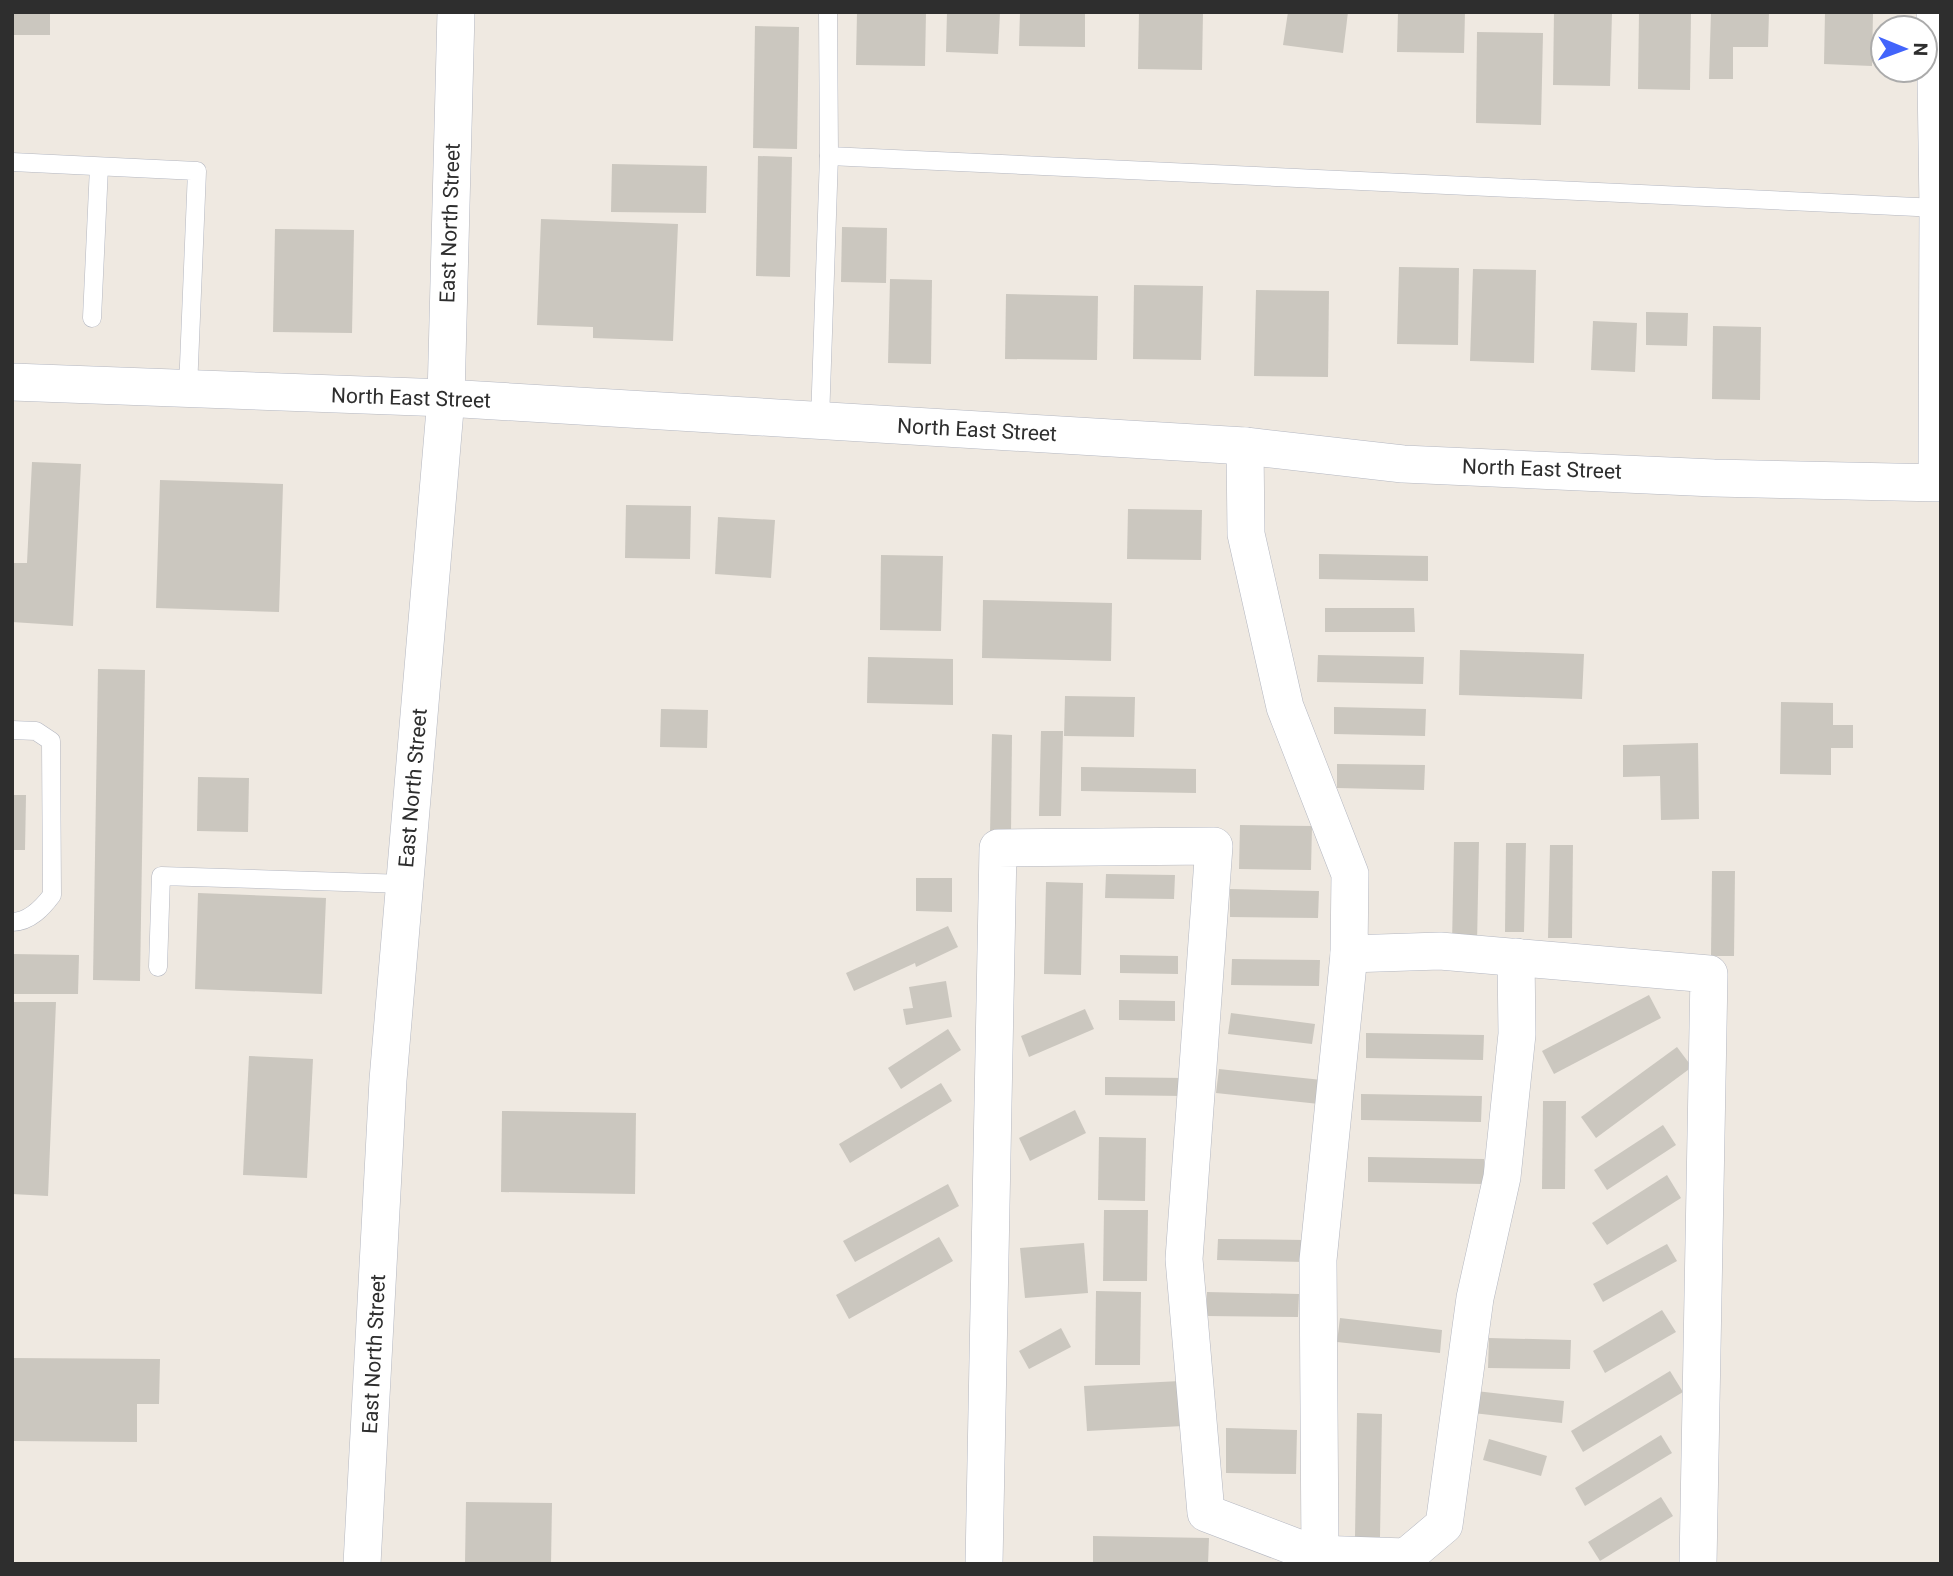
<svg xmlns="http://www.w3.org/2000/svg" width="1953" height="1576" viewBox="0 0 1953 1576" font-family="Roboto,sans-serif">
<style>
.building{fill:#cbc7bf}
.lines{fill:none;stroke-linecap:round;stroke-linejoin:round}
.service-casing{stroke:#b4b7c1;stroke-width:19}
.minor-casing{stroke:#b4b7c1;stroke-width:38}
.service{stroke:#fff;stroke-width:18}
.minor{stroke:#fff;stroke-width:37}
.labels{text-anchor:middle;stroke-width:6;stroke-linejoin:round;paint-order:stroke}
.street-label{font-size:21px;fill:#2e2e2e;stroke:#fff}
</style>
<rect width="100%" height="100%" fill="#efe9e1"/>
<g class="building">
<rect x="12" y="12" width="38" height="23"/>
<path d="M857 12H926L925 66 856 65Z"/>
<path d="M947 12H1000L998 54 946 52Z"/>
<path d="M1020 12H1085V47L1019 46Z"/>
<path d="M1139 12H1203L1202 70 1138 69Z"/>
<path d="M1288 12H1348L1343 53 1283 45Z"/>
<path d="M1398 12H1465L1464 53 1397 52Z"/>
<path d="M1554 12 1612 13 1610 86 1553 85Z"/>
<path d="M1639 12H1691L1690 90 1638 89Z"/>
<path d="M1711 12H1769L1768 47H1733V79H1709Z"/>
<path d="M1825 12H1873L1872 66 1824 64Z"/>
<path d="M755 26 799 27 797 149 753 148Z"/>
<path d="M1477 32 1543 33 1541 125 1476 123Z"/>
<path d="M758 156 792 157 790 277 756 276Z"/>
<path d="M612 164 707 166 706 213 611 212Z"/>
<path d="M541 219 678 224 673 341 593 338V327L537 325Z"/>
<path d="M842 227 887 228 886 283 841 282Z"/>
<path d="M275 229 354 230 352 333 273 332Z"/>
<path d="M1399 267 1459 268 1458 345 1397 344Z"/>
<path d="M1473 269 1536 270 1534 363 1470 361Z"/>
<path d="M890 279 932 280 931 364 888 363Z"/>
<path d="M1134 285 1203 286 1201 360 1133 359Z"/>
<path d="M1256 290 1329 291 1328 377 1254 376Z"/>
<path d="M1006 294 1098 296 1097 360 1005 359Z"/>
<path d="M1646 312 1688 313 1687 346 1646 345Z"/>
<path d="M1593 321 1637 323 1635 372 1591 370Z"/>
<path d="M1713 326 1761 327 1760 400 1712 399Z"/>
<path d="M32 462 81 464 73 626 12 622V563H27Z"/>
<path d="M160 480 283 484 279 612 156 608Z"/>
<path d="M626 505 691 506 690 559 625 558Z"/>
<path d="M1128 509 1202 510 1201 560 1127 559Z"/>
<path d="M718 517 775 520 771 578 715 574Z"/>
<path d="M1319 554 1428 556V581L1319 579Z"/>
<path d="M881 555 943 556 941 631 880 630Z"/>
<path d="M983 600 1112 603 1111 661 982 658Z"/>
<path d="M1325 608H1414L1415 632H1325Z"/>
<path d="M1460 650 1584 654 1582 699 1459 695Z"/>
<path d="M1318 655 1424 657 1423 684 1317 682Z"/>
<path d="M868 657 953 659V705L867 703Z"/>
<path d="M98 669 145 670 140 981 93 980Z"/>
<path d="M1065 696 1135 697 1134 737 1064 736Z"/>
<path d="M1781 702 1833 703V725H1853V748H1831V775L1780 774Z"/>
<path d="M1334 707 1426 709 1425 736 1334 734Z"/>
<path d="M661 709 708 710 707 748 660 747Z"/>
<path d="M1041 731H1063L1061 816H1039Z"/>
<path d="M992 734 1012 735 1011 834H990Z"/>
<path d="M1698 743 1699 819 1661 820 1660 776 1623 777V745Z"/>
<path d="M1337 764 1425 765 1424 790 1337 788Z"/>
<path d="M1081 767 1196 769V793L1081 791Z"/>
<path d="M198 777 249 778 248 832 197 831Z"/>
<path d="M12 795H26L25 850H12Z"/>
<path d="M1240 825 1312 826 1311 870 1239 869Z"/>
<path d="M1454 842H1479L1477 944H1452Z"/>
<path d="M1506 843H1526L1524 932H1505Z"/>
<path d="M1550 845H1573L1572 938H1548Z"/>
<path d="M1712 871H1735L1734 956H1711Z"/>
<path d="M1106 874 1175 875 1174 899 1105 898Z"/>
<path d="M916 878H952V912L916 911Z"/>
<path d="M1046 882 1083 883 1081 975 1044 974Z"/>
<path d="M1230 889 1319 891 1318 918 1230 917Z"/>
<path d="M198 893 326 898 322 994 195 989Z"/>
<path d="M948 926 958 947 916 967 915 963 854 991 846 973Z"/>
<path d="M12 954 79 955 78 994H12Z"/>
<path d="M1120 955 1178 956V974L1120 973Z"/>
<path d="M1232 959 1320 960 1319 986 1231 985Z"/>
<path d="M946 981 952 1017 906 1025 903 1009 913 1008 909 987Z"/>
<path d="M1649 995 1661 1018 1554 1074 1542 1051Z"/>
<path d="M1119 1000 1175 1001V1021L1119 1020Z"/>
<path d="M12 1002H56L48 1196 12 1194Z"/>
<path d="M1085 1009 1094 1029 1029 1057 1021 1036Z"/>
<path d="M1231 1013 1315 1024 1312 1044 1228 1034Z"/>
<path d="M948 1029 961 1050 901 1089 888 1068Z"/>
<path d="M1366 1033 1484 1035 1483 1060 1366 1058Z"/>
<path d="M1677 1047 1692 1067 1596 1138 1581 1117Z"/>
<path d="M249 1056 313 1059 307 1178 243 1175Z"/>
<path d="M1219 1069 1322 1080 1319 1104 1216 1093Z"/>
<path d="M1105 1077 1185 1078 1184 1096 1105 1095Z"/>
<path d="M941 1083 952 1101 850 1163 839 1144Z"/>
<path d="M1361 1094 1482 1096 1481 1122 1361 1120Z"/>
<path d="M1543 1101H1566L1565 1189H1542Z"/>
<path d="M1075 1110 1086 1133 1030 1161 1019 1138Z"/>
<path d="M502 1111 636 1113 635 1194 501 1192Z"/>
<path d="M1663 1125 1676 1145 1607 1190 1594 1170Z"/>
<path d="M1099 1137 1146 1138 1145 1201 1098 1200Z"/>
<path d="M1368 1157 1484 1159V1184L1368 1182Z"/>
<path d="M1667 1175 1681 1198 1607 1245 1592 1223Z"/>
<path d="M948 1184 959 1206 855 1262 843 1241Z"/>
<path d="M1104 1210H1148L1147 1281H1103Z"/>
<path d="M939 1237 953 1261 849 1319 836 1295Z"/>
<path d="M1218 1239 1305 1240V1262L1217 1260Z"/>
<path d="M1084 1243 1088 1293 1025 1298 1020 1248Z"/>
<path d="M1667 1244 1677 1261 1603 1302 1593 1284Z"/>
<path d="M1096 1291 1141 1292 1140 1365H1095Z"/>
<path d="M1207 1292 1299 1294 1298 1317 1206 1316Z"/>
<path d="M1662 1310 1676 1332 1605 1373 1593 1351Z"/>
<path d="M1340 1318 1442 1330 1440 1353 1337 1342Z"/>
<path d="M1061 1328 1071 1347 1029 1369 1019 1351Z"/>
<path d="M1489 1338 1571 1340 1570 1369 1488 1368Z"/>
<path d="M12 1358 160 1359 159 1404H137V1442L12 1441Z"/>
<path d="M1670 1371 1683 1392 1583 1452 1571 1431Z"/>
<path d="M1180 1381 1183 1426 1087 1431 1084 1386Z"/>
<path d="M1476 1391 1564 1401 1562 1423 1473 1413Z"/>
<path d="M1357 1413 1382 1414 1380 1537H1355Z"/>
<path d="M1226 1428 1297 1430 1296 1474 1226 1473Z"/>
<path d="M1661 1435 1672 1453 1585 1506 1575 1488Z"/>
<path d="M1489 1439 1547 1456 1541 1476 1483 1460Z"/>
<path d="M1661 1497 1673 1516 1600 1561 1588 1542Z"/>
<path d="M466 1502 552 1503 551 1564H465Z"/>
<path d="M1093 1536 1209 1538 1208 1564 1093 1562Z"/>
</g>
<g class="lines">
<g class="service-casing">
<g id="service">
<path d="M828 12 829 156 1938 208"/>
<path d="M12 162 197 171 188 389"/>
<path d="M92 318 99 167"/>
<path d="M820 421 829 156"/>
<path d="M12 730 36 731 51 741 52 895C43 907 30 922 12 922"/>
<path d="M158 967 161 876 405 884"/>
</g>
</g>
<g class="minor-casing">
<g id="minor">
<path d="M1935 12 1938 208 1937 482"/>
<path d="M12 382 446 398 1245 446 1403 464 1714 478 1941 483"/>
<path d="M1245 446 1246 534 1285 707 1350 874 1349 954 1440 951 1709 974 1698 1564"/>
<path d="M1320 1554 1318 1260 1349 954"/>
<path d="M362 1564 388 1080 446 398 456 12"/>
<path d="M984 1564 998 848 1214 846 1184 1259 1206 1513 1314 1554 1406 1557 1444 1525 1475 1298 1502 1177 1517 1034 1516 957"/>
</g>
</g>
<use href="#service" class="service"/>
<use href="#minor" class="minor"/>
</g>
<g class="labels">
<g class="street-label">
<text transform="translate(450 223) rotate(-88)" y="7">East North Street</text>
<text transform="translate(411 398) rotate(2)" y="7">North East Street</text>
<text transform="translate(977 430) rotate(3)" y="7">North East Street</text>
<text transform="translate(1542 469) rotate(2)" y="7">North East Street</text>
<text transform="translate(413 788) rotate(-85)" y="7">East North Street</text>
<text transform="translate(374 1354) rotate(-87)" y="7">East North Street</text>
</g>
</g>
<rect width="1953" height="1576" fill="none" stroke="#2e2e2e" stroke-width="28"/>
<g transform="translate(1904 49) rotate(91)"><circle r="33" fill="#ffffff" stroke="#ababab" stroke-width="2"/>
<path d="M0-5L12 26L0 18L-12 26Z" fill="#4264fb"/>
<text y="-10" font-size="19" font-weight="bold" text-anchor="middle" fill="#2e2e2e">N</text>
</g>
</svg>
